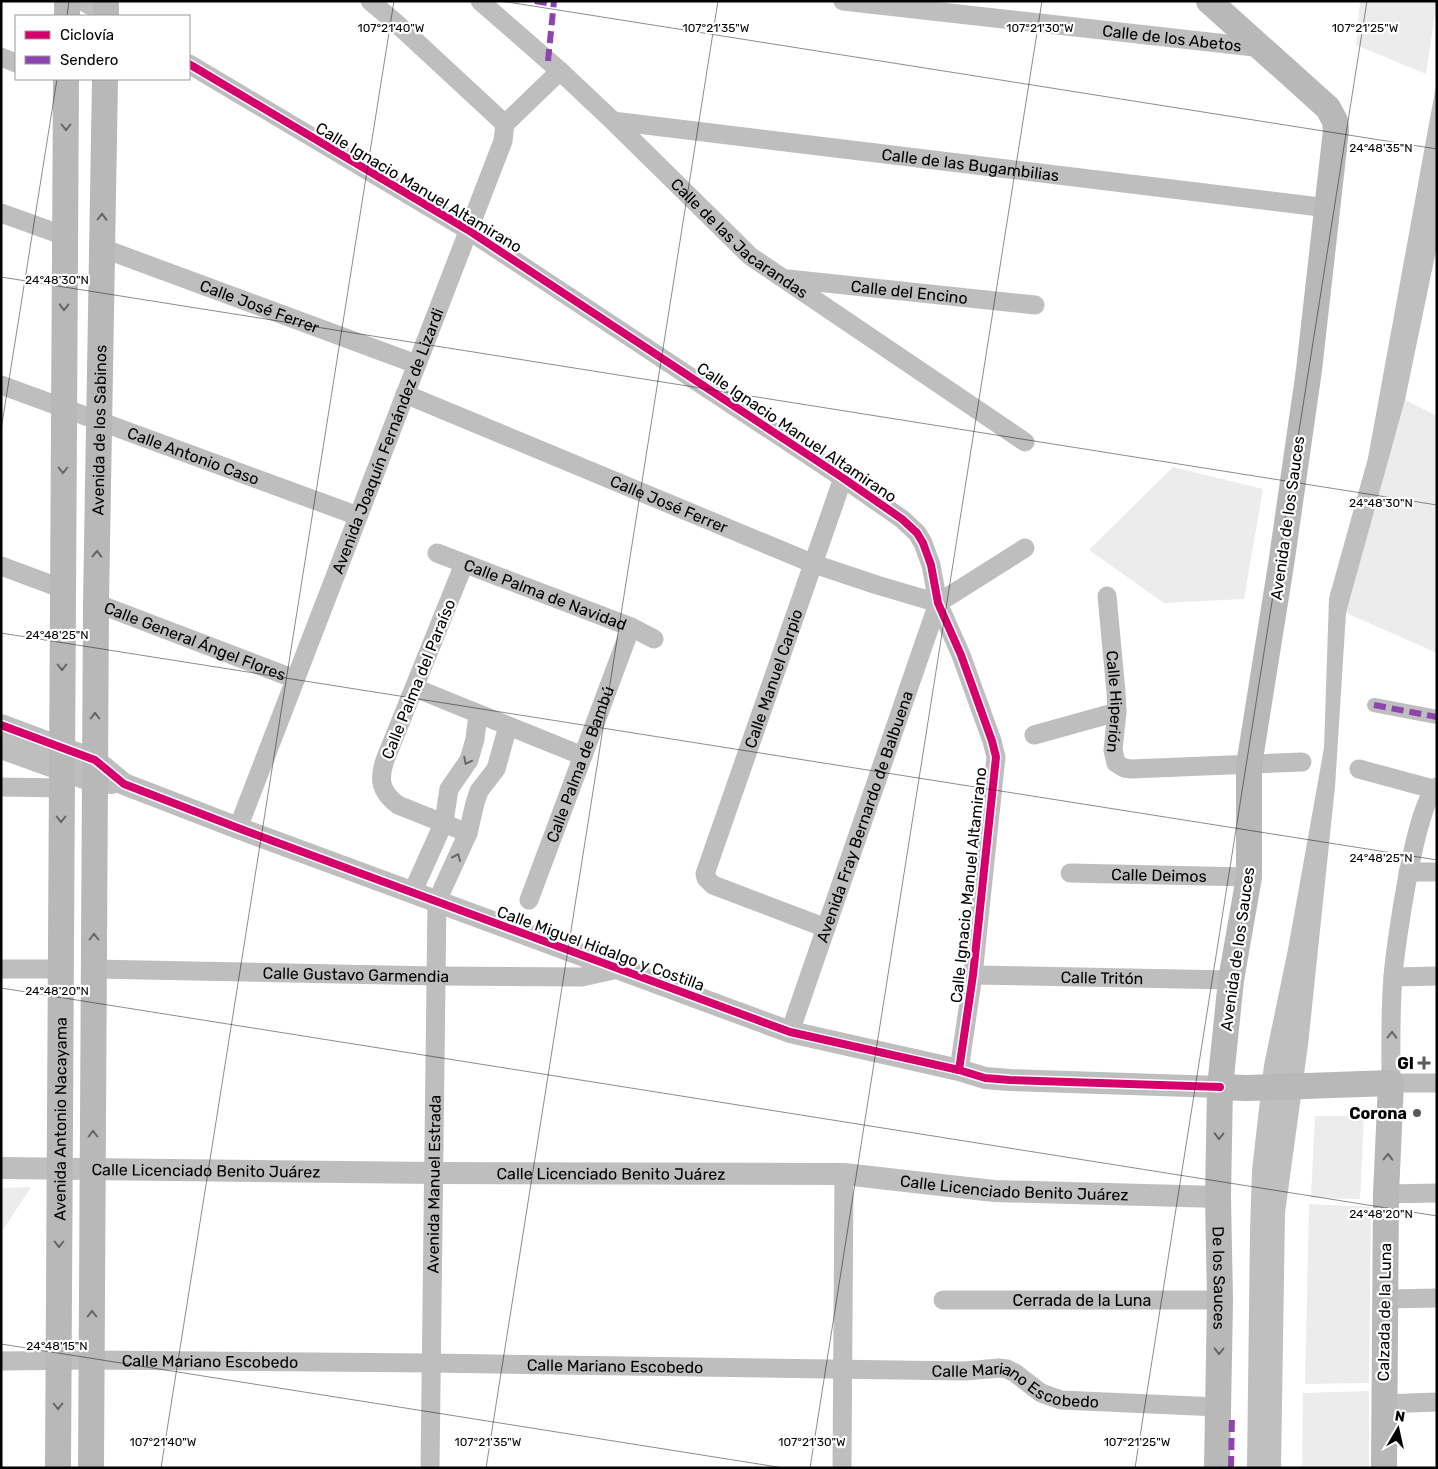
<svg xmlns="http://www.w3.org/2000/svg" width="1438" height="1469" viewBox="0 0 1438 1469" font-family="Rubik,sans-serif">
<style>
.green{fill:#ececec}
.water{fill:#bfbfbf}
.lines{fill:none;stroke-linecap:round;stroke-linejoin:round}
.pedestrian{stroke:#bebebe;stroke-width:14}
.minor{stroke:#bebebe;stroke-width:19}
.tertiary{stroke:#bebebe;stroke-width:22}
.secondary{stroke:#b8b8b8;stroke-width:26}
.quiet{stroke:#8e44ad;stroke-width:6;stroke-dasharray:12 6;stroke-linecap:butt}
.cycleway-casing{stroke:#fff;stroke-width:11}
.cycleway{stroke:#d6006c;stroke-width:8}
.oneway{stroke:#656565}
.oneway2{stroke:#686868}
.ticks{fill:none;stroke:#000;stroke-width:1;stroke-opacity:0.45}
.poi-dot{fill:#595959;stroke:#fff;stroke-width:2}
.labels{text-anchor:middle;stroke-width:4.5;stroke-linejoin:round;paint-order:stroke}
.street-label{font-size:16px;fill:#000;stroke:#fff}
.poi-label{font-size:16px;font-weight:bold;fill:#000;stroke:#fff;text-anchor:end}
.ticks-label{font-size:12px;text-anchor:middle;fill:#000;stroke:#fff;stroke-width:4.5;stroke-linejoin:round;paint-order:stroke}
</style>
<rect width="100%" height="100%" fill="#fff"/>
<g class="green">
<path d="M1360 1H1437L1426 74 1356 45Z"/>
<path d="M1405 400 1437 416V653L1346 613Z"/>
<path d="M1173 467 1263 489 1244 599 1164 603 1089 550Z"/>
<path d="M1315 1116H1364L1360 1199 1311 1198Z"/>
<path d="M31 1187 1 1233V1188Z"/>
<path d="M1309 1204 1371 1207 1369 1383 1305 1384Z"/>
<path d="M1369 1391V1468H1302L1303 1393Z"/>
</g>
<path class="water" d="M1437 80V246L1405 400 1346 613 1335 787 1308 1045 1285 1213 1281 1468H1247L1250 1231 1252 1170 1264 1065 1288 949 1324 748 1329 598 1368 458Z"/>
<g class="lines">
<path class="pedestrian" d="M1374 705 1437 717"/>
<g class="minor">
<path d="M82 1 109 16"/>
<path d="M370 1 395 22 505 124"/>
<path id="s1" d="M480 1 560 71 613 121 750 256 1025 442"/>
<path id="s2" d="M843 1 1263 48"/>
<path d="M1 57 16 63"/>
<path d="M189 64 468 230 843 478 902 519 917 533 923 543 931 565 938 603 961 655 992 741 996 757 973 975 959 1070"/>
<path id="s3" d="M613 121 1328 208"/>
<path d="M1 213 65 236"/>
<path id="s4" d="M102 248 416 364"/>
<path id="s5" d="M788 279 1035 305"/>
<path id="s6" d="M1 385 358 516"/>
<path id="s7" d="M405 394 814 564 877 585 938 603"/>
<path id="s8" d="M437 553 631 627 654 639"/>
<path d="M464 564 385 760C378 781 381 792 398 805L468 833"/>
<path d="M1 566 63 589"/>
<path id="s9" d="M1107 596 1116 692 1117 712 1113 750 1116 763 1124 768 1131 769 1302 762"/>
<path id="s10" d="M96 603 295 679"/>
<path d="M938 603 1025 548"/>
<path d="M415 688 583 756"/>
<path d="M1034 735 1117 712"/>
<path d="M1359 769 1433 789 1437 788"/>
<path d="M1 787 61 788"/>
<path d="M1437 787C1416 799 1395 948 1393 977 1390 1012 1391 1048 1391 1083H1437"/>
<path id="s11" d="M238 828 503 141 505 124 560 71"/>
<path d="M1408 872H1437"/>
<path id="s12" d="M1070 873 1249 877"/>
<path d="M413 891 444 822 449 789 469 760 475 739 478 714"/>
<path id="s13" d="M529 900 631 627"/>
<path id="s14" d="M826 928 713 885 706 878 705 874 843 478"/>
<path d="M1 969H60"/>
<path id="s15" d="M94 969 436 976 582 977 618 969"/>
<path id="s16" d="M973 975 1231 980"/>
<path d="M1393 977 1437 976"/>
<path id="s17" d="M790 1032 938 603"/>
<path d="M1386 1194 1437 1193"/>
<path d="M1385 1299 1437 1298"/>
<path id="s18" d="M943 1300H1220"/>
<path id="s19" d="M1 1361 91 1360 431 1363 965 1371 999 1368 1007 1369 1015 1373 1041 1393 1061 1400 1218 1407"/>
<path d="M1383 1404 1437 1402"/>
<path id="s20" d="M430 1468 437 901 468 833 475 803 479 791 496 769 508 726"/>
<path d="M842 1468 844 1174"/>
</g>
<g class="tertiary">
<path d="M1 725 95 760 124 784 238 828 790 1032 959 1070 985 1078 1010 1080 1220 1087"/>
<path d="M1 748 95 782 112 783"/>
<path id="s21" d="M1 1168 434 1173 844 1174 994 1191 1218 1197"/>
</g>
<g class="secondary">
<path id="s22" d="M1209 1 1328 108 1335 121 1336 130 1309 370 1281 565 1249 765V877L1231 980 1220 1087 1218 1197 1220 1300 1217 1468"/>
<path d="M67 16V1"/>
<path d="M106 16V1"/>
<path d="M1220 1087 1247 1088 1391 1083 1386 1194 1384 1468"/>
<path id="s23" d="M58 1468 66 79"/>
<path id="s24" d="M91 1468 96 603 105 79"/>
</g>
<g class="quiet">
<path d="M535 1 553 4"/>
<path d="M548 61 554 1"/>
<path d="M1374 705 1437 717"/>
<path d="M1231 1468 1232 1414"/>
</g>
<g class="cycleway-casing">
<g id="cycleway">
<path d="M189 64 468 230 843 478 902 519 917 533 923 543 931 565 938 603 961 655 992 741 996 757 973 975 959 1070"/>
<path d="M1 725 95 760 124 784 238 828 790 1032 959 1070 985 1078 1010 1080 1220 1087"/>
</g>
</g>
<use href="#cycleway" class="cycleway"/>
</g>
<defs><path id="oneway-chevron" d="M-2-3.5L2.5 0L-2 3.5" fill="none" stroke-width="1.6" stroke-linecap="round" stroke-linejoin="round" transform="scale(1.25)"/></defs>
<g class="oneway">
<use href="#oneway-chevron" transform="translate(66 127) rotate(90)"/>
<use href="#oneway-chevron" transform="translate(102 217) rotate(-89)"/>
<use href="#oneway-chevron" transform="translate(64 307) rotate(91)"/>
<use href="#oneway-chevron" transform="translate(63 470) rotate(90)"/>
<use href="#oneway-chevron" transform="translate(97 554) rotate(-89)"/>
<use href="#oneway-chevron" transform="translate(62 667) rotate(90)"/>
<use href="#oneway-chevron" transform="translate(95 716) rotate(-90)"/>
<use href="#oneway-chevron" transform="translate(61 819) rotate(90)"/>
<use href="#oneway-chevron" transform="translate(94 937) rotate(-90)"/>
<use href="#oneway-chevron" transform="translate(93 1134) rotate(-90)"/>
<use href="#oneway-chevron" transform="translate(1219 1136) rotate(91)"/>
<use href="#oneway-chevron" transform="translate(1388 1157) rotate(-88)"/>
<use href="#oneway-chevron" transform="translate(59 1244) rotate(90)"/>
<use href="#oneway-chevron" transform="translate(92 1314) rotate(-90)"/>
<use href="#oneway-chevron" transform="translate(1219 1351) rotate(91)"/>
<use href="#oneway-chevron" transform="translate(58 1406) rotate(90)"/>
</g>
<g class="oneway2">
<use href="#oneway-chevron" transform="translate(467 761) rotate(117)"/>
<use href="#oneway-chevron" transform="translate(457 857) rotate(-66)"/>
<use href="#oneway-chevron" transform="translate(1392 1035) rotate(-89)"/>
</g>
<path class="ticks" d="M501 1 1437 149M67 16 69 1M1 277 1437 505M1 430 57 79M1 633 1437 860M1 988 1437 1216M1 1344 784 1468M161 1468 394 1M486 1468 718 1M810 1468 1042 1M1135 1468 1367 1"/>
<g class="poi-dot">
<path d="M1421.5 1055.5h5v5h5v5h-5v5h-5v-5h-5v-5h5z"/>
<circle cx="1417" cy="1113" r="5"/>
</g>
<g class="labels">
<g class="street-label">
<text dy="6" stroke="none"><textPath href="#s2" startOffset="331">Calle de los Abetos</textPath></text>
<text dy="6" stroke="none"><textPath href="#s3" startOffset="360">Calle de las Bugambilias</textPath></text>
<text transform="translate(419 187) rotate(31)" y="6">Calle Ignacio Manuel Altamirano</text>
<text dy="6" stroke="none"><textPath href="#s1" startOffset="352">Calle de las Jacarandas</textPath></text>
<text dy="6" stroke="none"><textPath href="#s5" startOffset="122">Calle del Encino</textPath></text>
<text dy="6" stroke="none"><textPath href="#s4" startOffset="168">Calle José Ferrer</textPath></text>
<text dy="6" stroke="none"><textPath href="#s24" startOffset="1038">Avenida de los Sabinos</textPath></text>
<text transform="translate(797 432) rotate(34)" y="6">Calle Ignacio Manuel Altamirano</text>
<text dy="6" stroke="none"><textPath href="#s11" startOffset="415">Avenida Joaquín Fernández de Lizardi</textPath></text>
<text dy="6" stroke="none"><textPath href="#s6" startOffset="205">Calle Antonio Caso</textPath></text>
<text dy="6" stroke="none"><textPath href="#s7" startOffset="286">Calle José Ferrer</textPath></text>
<text transform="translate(1287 518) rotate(-82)" y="6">Avenida de los Sauces</text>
<text dy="6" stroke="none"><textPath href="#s8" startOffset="116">Calle Palma de Navidad</textPath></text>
<text dy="6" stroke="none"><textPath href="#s10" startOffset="106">Calle General Ángel Flores</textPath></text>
<text dy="6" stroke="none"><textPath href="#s14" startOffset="342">Calle Manuel Carpio</textPath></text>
<text transform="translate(418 679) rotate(-68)" y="6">Calle Palma del Paraíso</text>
<text dy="6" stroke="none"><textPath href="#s9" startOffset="106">Calle Hiperión</textPath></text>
<text dy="6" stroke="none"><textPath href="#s13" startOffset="145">Calle Palma de Bambú</textPath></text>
<text dy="6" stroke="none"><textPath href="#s17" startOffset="228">Avenida Fray Bernardo de Balbuena</textPath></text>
<text dy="6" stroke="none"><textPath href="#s12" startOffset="89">Calle Deimos</textPath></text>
<text transform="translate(968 885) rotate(-84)" y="6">Calle Ignacio Manuel Altamirano</text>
<text transform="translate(601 948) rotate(20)" y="6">Calle Miguel Hidalgo y Costilla</text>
<text transform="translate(1237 949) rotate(-82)" y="6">Avenida de los Sauces</text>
<text dy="6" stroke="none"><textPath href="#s15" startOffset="262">Calle Gustavo Garmendia</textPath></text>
<text dy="6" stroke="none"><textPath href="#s16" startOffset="129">Calle Tritón</textPath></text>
<text dy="6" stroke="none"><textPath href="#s23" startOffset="349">Avenida Antonio Nacayama</textPath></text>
<text dy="6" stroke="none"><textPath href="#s21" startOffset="205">Calle Licenciado Benito Juárez</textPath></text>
<text dy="6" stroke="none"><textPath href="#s21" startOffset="610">Calle Licenciado Benito Juárez</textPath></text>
<text dy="6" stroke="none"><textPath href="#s20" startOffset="284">Avenida Manuel Estrada</textPath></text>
<text dy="6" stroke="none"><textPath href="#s21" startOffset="1014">Calle Licenciado Benito Juárez</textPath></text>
<text dy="6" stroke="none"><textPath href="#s22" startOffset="1340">De los Sauces</textPath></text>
<text dy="6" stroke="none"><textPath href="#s18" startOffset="139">Cerrada de la Luna</textPath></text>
<text transform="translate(1384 1312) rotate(-89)" y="6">Calzada de la Luna</text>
<text dy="6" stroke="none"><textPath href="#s19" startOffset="209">Calle Mariano Escobedo</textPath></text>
<text dy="6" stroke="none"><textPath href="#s19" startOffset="614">Calle Mariano Escobedo</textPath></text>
<text dy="6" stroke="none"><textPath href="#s19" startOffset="1019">Calle Mariano Escobedo</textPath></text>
</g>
<g class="poi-label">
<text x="1414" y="1069">GI</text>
<text x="1407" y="1119">Corona</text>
</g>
</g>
<g class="ticks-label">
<text x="391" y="32">107°21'40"W</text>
<text x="716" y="32">107°21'35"W</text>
<text x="1040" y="32">107°21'30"W</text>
<text x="1365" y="32">107°21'25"W</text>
<text x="1381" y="152">24°48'35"N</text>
<text x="57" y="284">24°48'30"N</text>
<text x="1381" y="507">24°48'30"N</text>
<text x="57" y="639">24°48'25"N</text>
<text x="1381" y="862">24°48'25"N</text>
<text x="57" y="995">24°48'20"N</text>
<text x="1381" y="1218">24°48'20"N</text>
<text x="57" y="1350">24°48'15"N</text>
<text x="163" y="1446">107°21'40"W</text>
<text x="488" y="1446">107°21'35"W</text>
<text x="812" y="1446">107°21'30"W</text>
<text x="1137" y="1446">107°21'25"W</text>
</g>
<rect width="1438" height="1469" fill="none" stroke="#000000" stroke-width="5"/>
<rect x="15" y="15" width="175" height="65" fill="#ffffff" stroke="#999999"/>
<rect x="25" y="31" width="25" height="8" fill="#d6006c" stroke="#999999"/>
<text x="60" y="40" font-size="15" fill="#000000">Ciclovía</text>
<rect x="25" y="56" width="25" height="8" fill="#8e44ad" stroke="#999999"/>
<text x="60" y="65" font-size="15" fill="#000000">Sendero</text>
<g transform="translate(1398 1429) rotate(9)" stroke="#ffffff" stroke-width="4" paint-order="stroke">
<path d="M0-4L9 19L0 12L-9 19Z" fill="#000000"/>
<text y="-8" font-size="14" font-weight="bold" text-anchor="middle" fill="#000000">N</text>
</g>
</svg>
